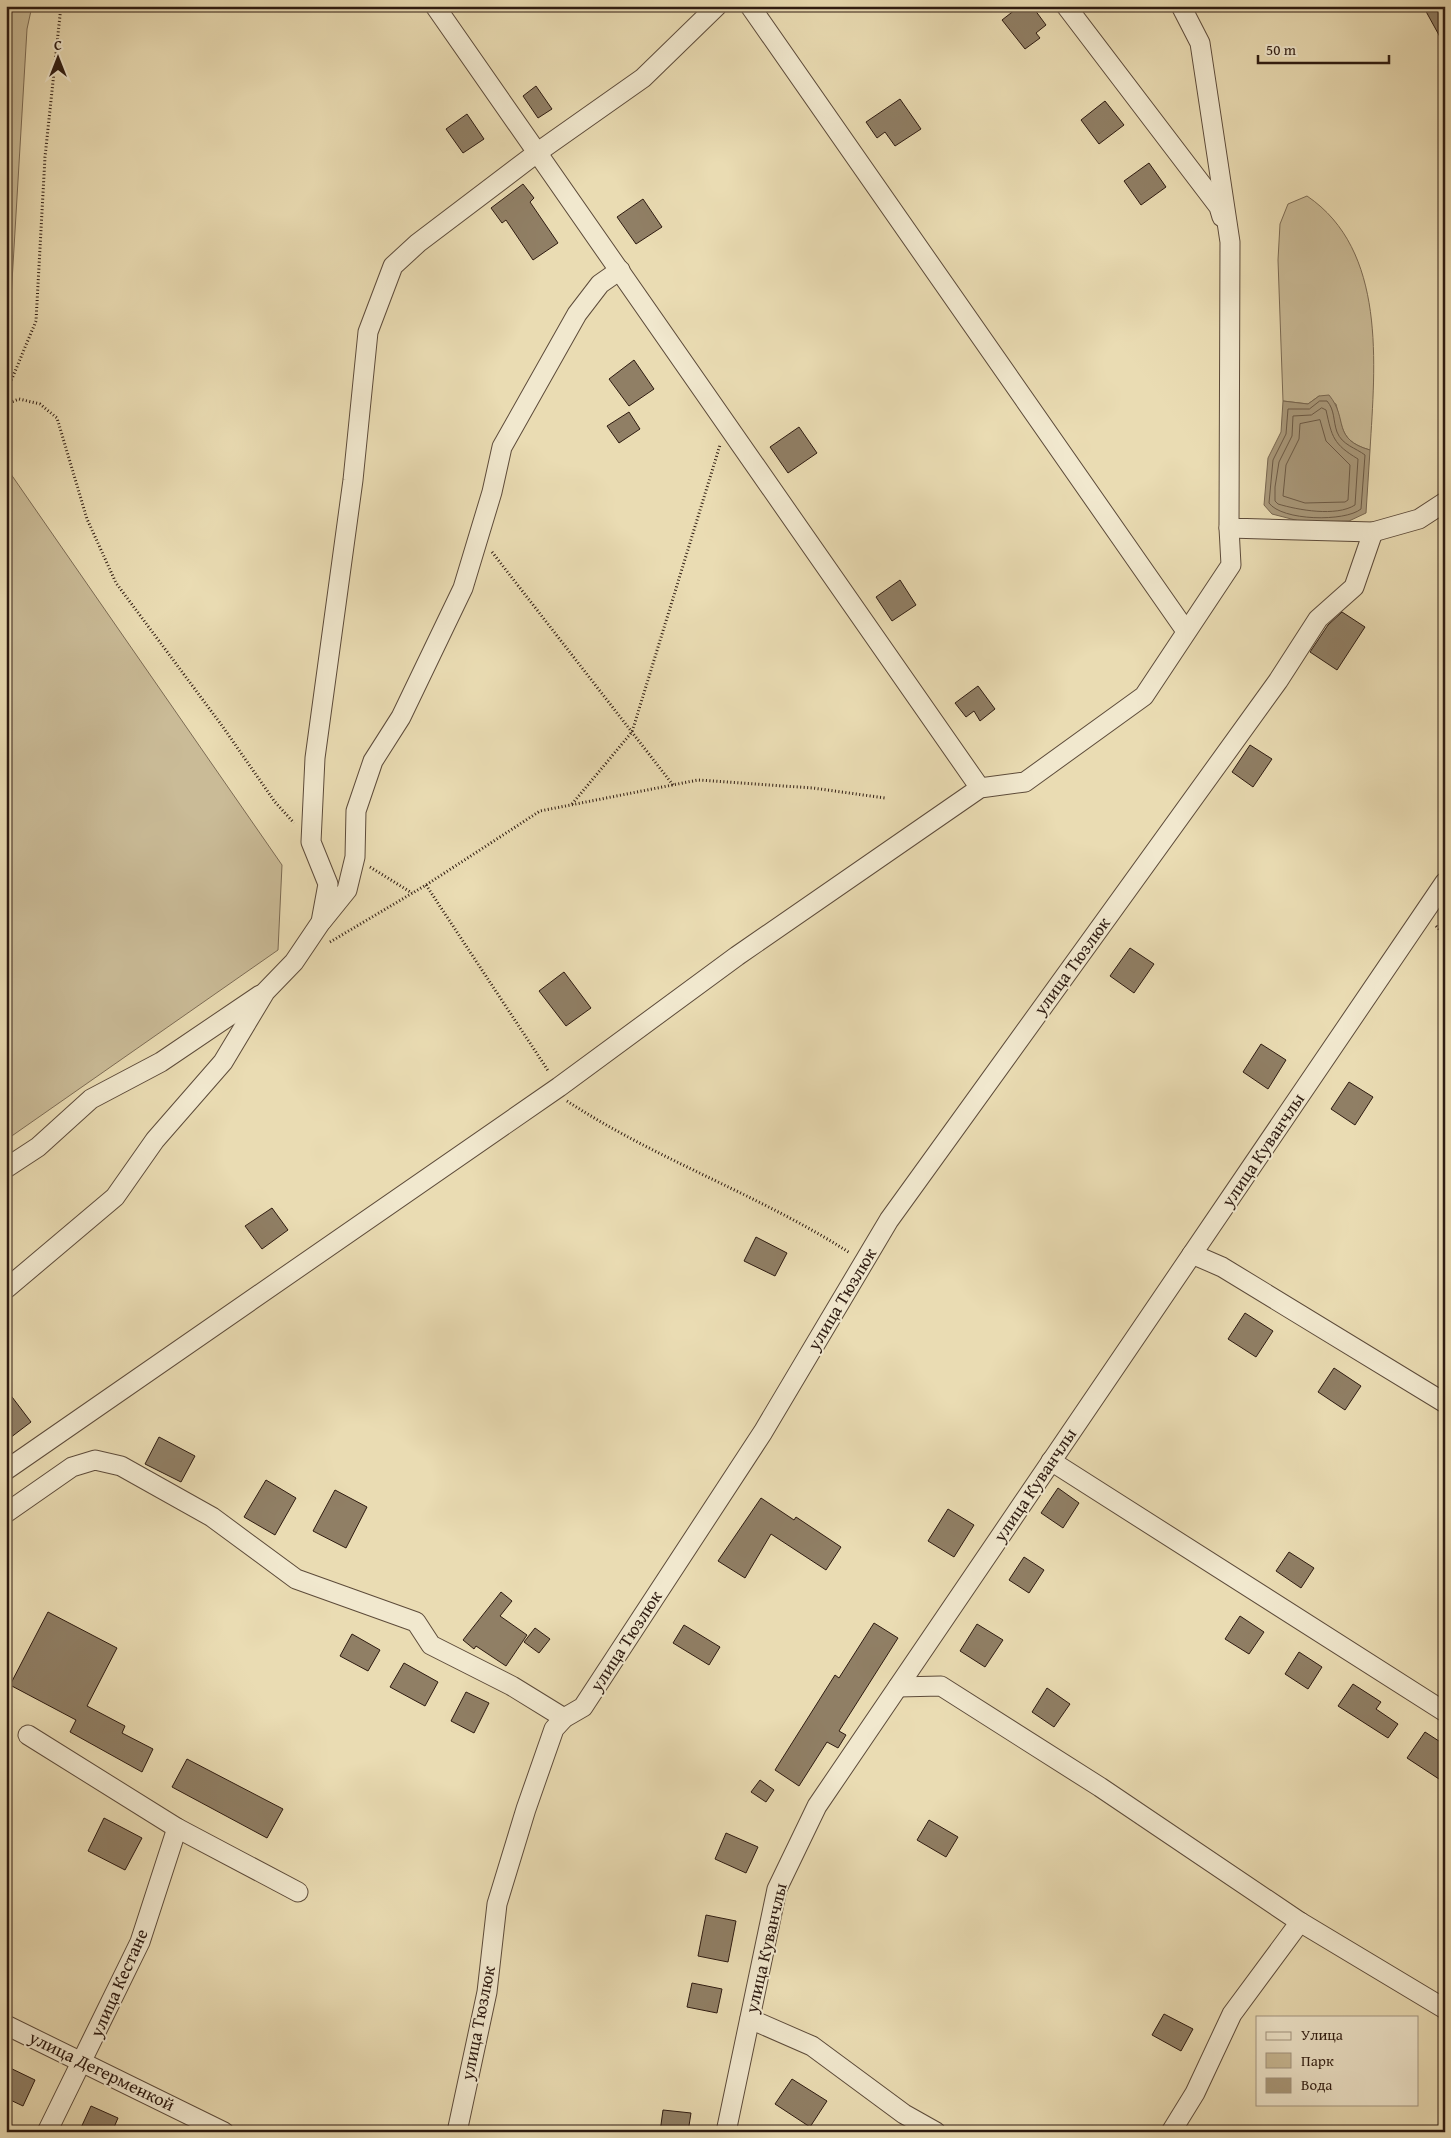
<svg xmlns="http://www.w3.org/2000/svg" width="1451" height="2138" viewBox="0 0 1451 2138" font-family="'Gentium Book Plus',serif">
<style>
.green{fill:#cabb97;stroke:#7c6b54}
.water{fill:#aa9a7c;stroke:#786751}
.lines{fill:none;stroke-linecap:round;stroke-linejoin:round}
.shore{stroke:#6c5a46;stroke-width:1}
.building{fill:#907f65;stroke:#2e1b11}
.minor-casing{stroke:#5d4b3a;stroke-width:21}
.path{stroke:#2e1b11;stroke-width:3;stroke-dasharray:1 2.5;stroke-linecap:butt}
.minor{stroke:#f1e8ce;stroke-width:19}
.labels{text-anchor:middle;stroke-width:4;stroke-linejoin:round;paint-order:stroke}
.street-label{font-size:18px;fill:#2e1b11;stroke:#f1e8ce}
</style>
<rect width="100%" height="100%" fill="#eadcb3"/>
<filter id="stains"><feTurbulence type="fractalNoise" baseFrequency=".004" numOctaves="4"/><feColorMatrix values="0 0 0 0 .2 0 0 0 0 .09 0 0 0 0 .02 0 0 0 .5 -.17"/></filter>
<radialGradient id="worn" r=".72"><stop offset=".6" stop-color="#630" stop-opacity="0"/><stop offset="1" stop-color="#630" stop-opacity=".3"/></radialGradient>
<g class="green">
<path d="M6 6H32L27 29 6 383Z"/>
<path d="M1307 196C1387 250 1375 365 1370 450 1342 442 1342 429 1336 404L1319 396 1308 404 1283 401 1278 260 1280 224 1288 204Z"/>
<path d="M6 467 282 865 278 950 6 1140Z"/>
</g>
<path class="water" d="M1329 395C1349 419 1331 439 1370 450L1366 513 1349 521 1303 522 1272 514 1264 505 1268 458 1281 432 1283 401 1308 404 1319 396Z"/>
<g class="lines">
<g class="shore">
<path d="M1320 401H1327C1335 410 1333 421 1337 432 1342 445 1356 448 1365 455L1361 509C1345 522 1282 521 1269 503L1273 460 1286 434 1288 409H1309Z"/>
<path d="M1322 408 1326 410C1332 437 1333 444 1358 459L1355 505C1336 517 1298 510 1278 504L1275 501V487L1279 462 1292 436 1293 416 1311 415Z"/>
<path d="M1320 420 1326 441 1350 465 1348 500 1345 502 1305 503 1283 496 1286 465 1299 439 1300 424Z"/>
</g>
</g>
<g class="building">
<path d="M1020 6H1032L1046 25 1036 33 1040 38 1025 49 1002 20Z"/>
<path d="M1423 6H1445V46Z"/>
<path d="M536 86 552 109 538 118 523 96Z"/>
<path d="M900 99 921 129 895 146 885 132 877 138 866 122Z"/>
<path d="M1105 101 1124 125 1099 144 1081 120Z"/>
<path d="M467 114 484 139 463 153 446 129Z"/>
<path d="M1149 163 1166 187 1141 205 1124 181Z"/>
<path d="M523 184 534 198 530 202 558 243 533 260 506 220 502 223 491 208Z"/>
<path d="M643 199 662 227 636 244 617 217Z"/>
<path d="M634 360 654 389 629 406 609 379Z"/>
<path d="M629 412 640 429 619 443 607 426Z"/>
<path d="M799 427 817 453 788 473 770 447Z"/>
<path d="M900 580 916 605 892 621 876 597Z"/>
<path d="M1342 612 1365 627 1337 670 1310 652 1328 625Z"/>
<path d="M978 686 995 709 980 721 974 711 966 717 955 703Z"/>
<path d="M1250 745 1272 759 1253 787 1232 772Z"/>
<path d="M1130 948 1154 964 1134 993 1110 976Z"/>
<path d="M564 972 591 1008 566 1026 539 991Z"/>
<path d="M1261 1044 1286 1060 1268 1089 1243 1072Z"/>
<path d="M1349 1082 1373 1097 1355 1125 1331 1109Z"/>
<path d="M272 1208 288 1230 262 1249 245 1226Z"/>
<path d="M756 1237 787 1253 775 1276 744 1261Z"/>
<path d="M1245 1313 1273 1331 1256 1357 1228 1339Z"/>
<path d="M1334 1368 1361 1386 1345 1410 1318 1392Z"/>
<path d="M6 1389 31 1422 6 1441Z"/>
<path d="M159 1437 195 1456 181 1482 145 1464Z"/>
<path d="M266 1480 296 1498 275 1535 244 1517Z"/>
<path d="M1058 1488 1079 1503 1063 1528 1041 1513Z"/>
<path d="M335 1490 367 1507 346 1548 313 1531Z"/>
<path d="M761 1498 794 1520 796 1517 841 1547 826 1570 771 1534 745 1578 718 1561Z"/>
<path d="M948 1509 974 1525 954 1557 928 1541Z"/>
<path d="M1289 1552 1314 1568 1301 1588 1276 1571Z"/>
<path d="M1024 1557 1044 1570 1029 1593 1009 1580Z"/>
<path d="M501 1592 512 1601 500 1616 527 1635 506 1666 476 1646 474 1649 463 1640Z"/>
<path d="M48 1612 117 1648 87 1706 125 1726 122 1733 153 1749 142 1772 70 1732 76 1720 10 1685Z"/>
<path d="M1240 1616 1264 1632 1249 1654 1225 1639Z"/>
<path d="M874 1623 898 1638 839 1731 846 1735 838 1748 827 1742 799 1786 775 1770 835 1675 839 1678Z"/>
<path d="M977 1624 1003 1640 985 1667 960 1651Z"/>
<path d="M684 1625 720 1647 709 1665 673 1643Z"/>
<path d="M535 1628 550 1639 539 1653 524 1642Z"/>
<path d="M352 1634 380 1650 368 1671 340 1656Z"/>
<path d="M1299 1652 1322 1667 1308 1689 1285 1674Z"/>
<path d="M404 1663 438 1682 425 1706 390 1687Z"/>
<path d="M1353 1684 1381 1702 1376 1709 1398 1724 1388 1738 1338 1706Z"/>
<path d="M1047 1688 1070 1704 1054 1727 1032 1712Z"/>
<path d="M466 1692 489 1703 474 1733 451 1721Z"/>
<path d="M1425 1732 1445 1745V1770L1439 1779 1407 1758Z"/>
<path d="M187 1759 283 1809 267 1838 172 1787Z"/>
<path d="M760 1780 774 1790 766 1802 751 1792Z"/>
<path d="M104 1818 142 1838 125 1870 88 1851Z"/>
<path d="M929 1820 958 1837 946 1857 917 1840Z"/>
<path d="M726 1833 758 1847 746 1873 715 1859Z"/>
<path d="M706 1915 736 1921 728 1962 698 1956Z"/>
<path d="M692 1983 722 1989 717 2013 687 2007Z"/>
<path d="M1164 2014 1193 2029 1181 2051 1152 2035Z"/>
<path d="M6 2066 35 2080 23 2106 6 2098Z"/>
<path d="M792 2079 827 2101 810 2127 775 2104Z"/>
<path d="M91 2106 118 2118 112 2132H79Z"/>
<path d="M663 2110 691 2113 688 2132H660Z"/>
</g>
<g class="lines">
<g class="minor-casing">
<g id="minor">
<path d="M435 6 980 788"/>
<path d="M750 6 1186 631"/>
<path d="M1066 6 1219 207 1222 217"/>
<path d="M1181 6 1200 43 1230 242 1229 528 1373 532 1419 519 1445 502"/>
<path d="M322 921 347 890 355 857 356 811 373 761 401 717 463 588 492 492 502 447 577 314 600 284 620 270"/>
<path d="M6 1168 38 1147 91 1099 161 1062 260 995"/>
<path d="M1192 1254 1222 1267 1445 1403"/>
<path d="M6 1289 115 1197 155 1140 223 1062 265 992 294 962 321 922 328 884 311 842 315 758 353 480 368 332 393 266 418 243 538 152 643 78 717 6"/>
<path d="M1051 1461 1445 1712"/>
<path d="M6 1470 559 1087 737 956 980 788 1025 782 1144 696 1231 565 1229 528"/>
<path d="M6 1513 72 1467 95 1460 121 1466 212 1517 296 1579 416 1622 431 1645 512 1686 564 1718"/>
<path d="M898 1687 941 1686 1100 1787 1300 1922 1445 2009"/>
<path d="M28 1735 177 1828 298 1892"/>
<path d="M750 2019 812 2046 904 2114 936 2132"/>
<path d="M6 2025 224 2132"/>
<path d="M47 2132 140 1942 177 1828"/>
<path d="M457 2132 487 1992 497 1904 526 1809 554 1729 564 1718 583 1707 763 1432 889 1220 1278 681 1318 619 1354 587 1373 532"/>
<path d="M726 2132 777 1889 817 1806 1445 882"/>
<path d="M1171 2132 1195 2093 1232 2014 1300 1922"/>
</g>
</g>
<g class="path">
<path d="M6 393 36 321 45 157 61 6"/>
<path d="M6 404 19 399 40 404 57 418 87 519 116 583 223 727 275 802 294 823"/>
<path d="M492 552 673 785"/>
<path d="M572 804 632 732 720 445"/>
<path d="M370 867 412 893"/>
<path d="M426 885 549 1072"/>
<path d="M1436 926 1445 935"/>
<path d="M330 942 426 885 540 811 698 780 813 788 885 798"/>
<path d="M567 1101C657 1160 760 1195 850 1253"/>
</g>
<use href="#minor" class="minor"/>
</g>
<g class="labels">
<g class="street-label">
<text transform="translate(1072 966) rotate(-54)" y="6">улица Тюзлюк</text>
<text transform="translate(1263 1150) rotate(-56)" y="6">улица Куванчлы</text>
<text transform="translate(842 1299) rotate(-59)" y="6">улица Тюзлюк</text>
<text transform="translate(1035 1485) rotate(-56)" y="6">улица Куванчлы</text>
<text transform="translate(626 1641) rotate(-57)" y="6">улица Тюзлюк</text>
<text transform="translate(766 1948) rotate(-77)" y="6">улица Куванчлы</text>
<text transform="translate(119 1983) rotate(-66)" y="6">улица Кестане</text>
<text transform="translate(478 2023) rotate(-79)" y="6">улица Тюзлюк</text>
<text transform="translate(102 2071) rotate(26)" y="6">улица Дегерменкой</text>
</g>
</g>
<rect width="1451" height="2138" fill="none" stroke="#eadcb3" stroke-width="25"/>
<rect x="8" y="8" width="1436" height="2123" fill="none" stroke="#2e1b11" stroke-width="2.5"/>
<rect x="12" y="12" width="1426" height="2113" fill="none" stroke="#2e1b11"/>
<rect x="1256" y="2016" width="162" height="90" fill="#f1e8ce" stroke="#a39682"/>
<rect x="1266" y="2032" width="25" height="8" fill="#f1e8ce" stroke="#a39682"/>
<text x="1301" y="2040" font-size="15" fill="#2e1b11">Улица</text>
<rect x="1266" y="2053" width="25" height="15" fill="#cabb97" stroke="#a39682"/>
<text x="1301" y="2066" font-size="15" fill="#2e1b11">Парк</text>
<rect x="1266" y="2078" width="25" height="15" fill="#aa9a7c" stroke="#a39682"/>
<text x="1301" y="2090" font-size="15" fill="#2e1b11">Вода</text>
<g transform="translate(58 58)" stroke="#f1e8ce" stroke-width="4" paint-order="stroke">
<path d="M0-4L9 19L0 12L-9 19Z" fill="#2e1b11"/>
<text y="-8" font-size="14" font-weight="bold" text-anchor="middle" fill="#2e1b11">С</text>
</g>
<path d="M1258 55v8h131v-8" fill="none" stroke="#2e1b11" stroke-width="2.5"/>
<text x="1266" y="55" font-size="15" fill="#2e1b11" stroke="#f1e8ce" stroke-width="4" paint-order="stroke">50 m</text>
<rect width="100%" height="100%" filter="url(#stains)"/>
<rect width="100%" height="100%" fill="url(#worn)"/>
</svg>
